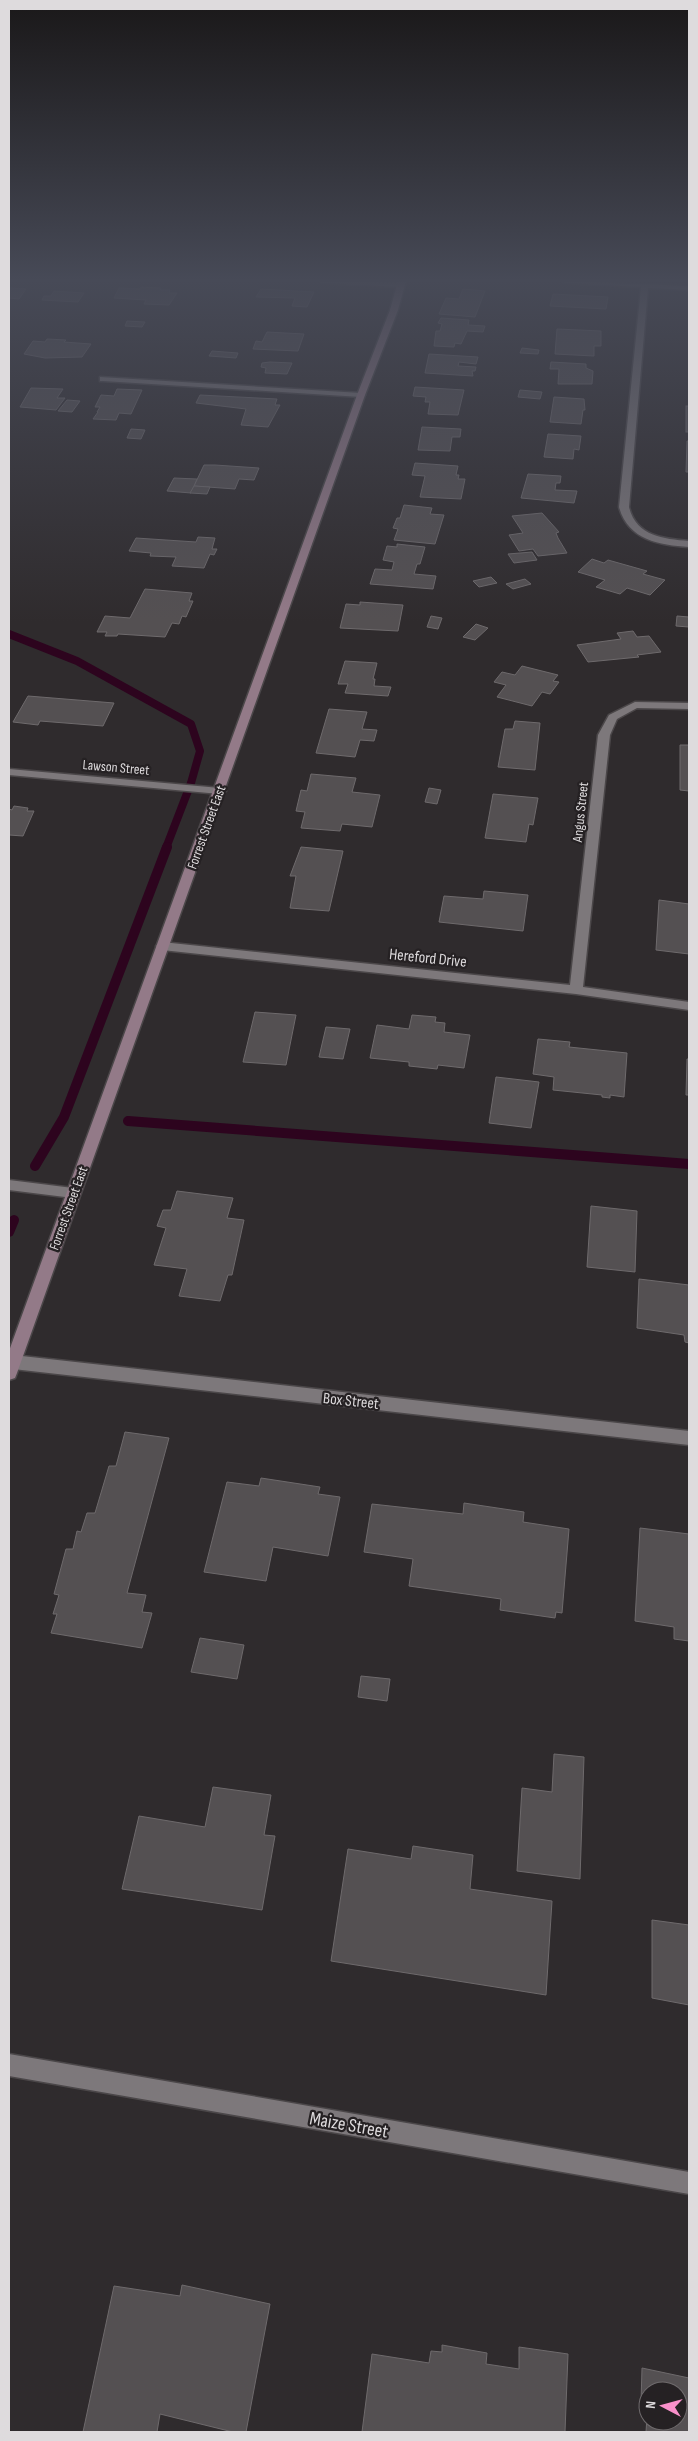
<svg xmlns="http://www.w3.org/2000/svg" width="698" height="2441" viewBox="0 0 698 2441" font-family="'Sofia Sans Condensed',sans-serif">
<style>
.lines{fill:none;stroke-linecap:round;stroke-linejoin:round}
.stream-far1{stroke:#2d041e;stroke-width:8}
.stream{stroke:#2d041e;stroke-width:10}
.building{fill:#545052;stroke:#6e6a6c;fill-rule:evenodd}
.street-casing{stroke:#4b4749;stroke-width:3}
.secondary-casing{stroke:#4b4749;stroke-width:3}
.street{fill:#7d787b;fill-rule:evenodd}
.secondary{fill:#937a88;fill-rule:evenodd}
.labels{text-anchor:middle;stroke-width:4.5;stroke-linejoin:round;paint-order:stroke}
.far-street-label{font-size:14px;fill:#dedbdd;stroke:#252123}
.street-label{font-size:16px;fill:#dedbdd;stroke:#252123}
.near-street-label{font-size:19px;fill:#dedbdd;stroke:#252123}
</style>
<rect width="100%" height="100%" fill="#2f2b2d"/>
<g class="lines">
<path class="stream-far1" d="M9 634 77 661 191 724 200 751 191 783 166 848"/>
<g class="stream">
<path d="M128 1121 689 1164"/>
<path d="M35 1166 64 1117 167 847"/>
<path d="M9 1232 14 1220"/>
</g>
</g>
<g class="building">
<path d="M141 287 161 288 160 290H170L169 293H177L169 305 144 304 146 300 114 298 119 288 140 289Z"/>
<path d="M9 288 26 289 19 299 9 298Z"/>
<path d="M261 289 314 292 307 307 292 306 295 298 256 297Z"/>
<path d="M463 289 485 291 475 317 439 314 446 298 459 299Z"/>
<path d="M54 291 84 293 78 302 42 300 44 296H51Z"/>
<path d="M553 294 608 297 606 309 550 306Z"/>
<path d="M441 318 469 320 468 325 485 326 483 332 467 331 461 344 455 343 454 347 434 346 436 331H440L442 324 438 323Z"/>
<path d="M127 321 145 322 142 327 125 326Z"/>
<path d="M557 329 601 331V346H594V356L555 354Z"/>
<path d="M267 332 304 334 298 351 253 349 256 341 262 342Z"/>
<path d="M47 339 66 340 64 342 91 344 82 357 45 358 24 354 33 341 45 342Z"/>
<path d="M522 348 539 350 538 354 520 353Z"/>
<path d="M212 351 238 353 236 358 209 356Z"/>
<path d="M429 354 478 357 476 364 459 362 458 366 476 367 475 371H472L473 376 425 373Z"/>
<path d="M270 362 292 363 287 374 265 373 266 368 261 367 262 363Z"/>
<path d="M551 362 586 364V368L593 371 592 384H558L559 369H550Z"/>
<path d="M415 387 464 390 458 415 428 414 430 402H425L426 397 413 396Z"/>
<path d="M31 388 63 389 57 398H65L56 410 20 407Z"/>
<path d="M117 389 142 390 131 414 119 413 116 420 93 419 98 412H97L100 407H95L101 395 114 396Z"/>
<path d="M520 390 542 392 540 399 518 397Z"/>
<path d="M200 395 277 399 275 405H280L268 427 241 425 246 409 196 403Z"/>
<path d="M554 397 584 399 585 410H583L581 424 550 422Z"/>
<path d="M67 400 80 401 72 412 58 411Z"/>
<rect x="686" y="406" width="3" height="26"/>
<path d="M422 427 461 429 460 437H452L450 451 418 450Z"/>
<path d="M131 429 145 430 141 439 127 438Z"/>
<path d="M548 434 581 436 579 450 574 449 573 459 544 457Z"/>
<path d="M687 441H689V472H686Z"/>
<path d="M415 463 458 466 456 475H459L458 479H465L461 499 420 497 425 476 412 475Z"/>
<path d="M204 465H215L259 468 254 480 239 479 235 489 194 486Z"/>
<path d="M528 474 561 476 560 483H556L555 490 577 491 574 503 521 498Z"/>
<path d="M174 478 197 479 191 493 167 491Z"/>
<path d="M194 486 210 487 207 494 190 493Z"/>
<path d="M404 505 432 508 430 514 444 515 435 544 394 540 398 529 393 528 397 518H400Z"/>
<path d="M542 513 559 532 556 533 558 538 567 553 538 556 533 549 519 551 509 535 523 533 512 516Z"/>
<path d="M198 537 215 538 212 549H217L214 555 210 554 204 568 172 566 176 557 150 556 151 553 129 551 136 538 196 542Z"/>
<path d="M397 544 425 547 420 564H417L414 574 436 576 433 589 370 584 375 569 392 570 394 562 383 560 387 546 397 547Z"/>
<path d="M532 552 537 560 514 563 508 554Z"/>
<path d="M592 559 604 563 608 560 647 571 643 574 665 580 650 595 627 588 620 594 596 587 605 580 578 572Z"/>
<path d="M491 577 497 583 479 587 473 581Z"/>
<path d="M525 579 531 584 513 589 506 584Z"/>
<path d="M145 589 192 593 189 601H193L186 617 182 616 179 624 172 623 165 637 118 634 117 636H105L107 632H97L105 616 130 618Z"/>
<path d="M360 602 403 605 398 631 340 628 346 604 360 605Z"/>
<path d="M431 616 442 618 438 629 427 627Z"/>
<path d="M677 616 689 617V627L676 626Z"/>
<path d="M476 624 488 628 475 640 463 637Z"/>
<path d="M633 631 637 637 649 636 661 652 637 655 639 657 588 662 577 645 621 639 617 633Z"/>
<path d="M345 661 377 663 373 679H375L374 686 391 687 388 696 345 693 348 684H338Z"/>
<path d="M522 666 558 675 553 681 559 682 550 694 542 692 532 706 497 697 506 685 494 682 502 672 515 675Z"/>
<path d="M28 696 114 703 103 726 40 721 38 725 13 722Z"/>
<path d="M329 709 367 712 362 729 377 730 374 741 360 740 355 757 316 753Z"/>
<path d="M515 721 540 723 535 770 498 767 505 729H513Z"/>
<path d="M680 745H689V791L680 790Z"/>
<path d="M311 774 356 778 352 792 380 795 372 827 342 824 340 831 301 828 305 812 296 811 301 790 307 791Z"/>
<path d="M429 788 441 790 437 804 425 802Z"/>
<path d="M493 794 538 798 533 825 529 824 526 842 485 838Z"/>
<path d="M14 806 28 808 27 811H34L23 836 9 835V809L12 810Z"/>
<path d="M301 847 343 851 329 911 290 908 296 876H290Z"/>
<path d="M484 891 528 895 523 931 439 922 444 896 483 899Z"/>
<path d="M659 900 689 904V954L656 950Z"/>
<path d="M255 1012 296 1015 286 1065 243 1062Z"/>
<path d="M412 1015 436 1017 435 1022 445 1023 444 1032 470 1035 464 1068 438 1065 437 1069 409 1066V1062L370 1058 377 1025 409 1029Z"/>
<path d="M326 1027 350 1029 343 1059 319 1057Z"/>
<path d="M538 1039 570 1042 569 1047 627 1053 624 1097 610 1095V1098L602 1097V1095L553 1090 554 1077 533 1074Z"/>
<path d="M687 1059H689V1095H686Z"/>
<path d="M496 1077 539 1082 531 1128 489 1123Z"/>
<path d="M177 1191 233 1198 227 1218 244 1220 232 1275H228L220 1301 179 1296 187 1269 154 1265 166 1228 157 1226 163 1210H171Z"/>
<path d="M591 1206 637 1211 635 1272 587 1267Z"/>
<path d="M639 1279 689 1285V1343L685 1342 684 1335 637 1328Z"/>
<path d="M125 1432 169 1438 127 1593 146 1595 142 1612 152 1613 142 1648 51 1633 57 1614H53L59 1595 54 1594 66 1549H73L77 1531 81 1532 87 1513H95L109 1466H116Z"/>
<path d="M261 1478 320 1487 318 1494 340 1497 328 1556 273 1547 266 1581 204 1572 227 1482 259 1486Z"/>
<path d="M464 1503 524 1512 523 1522 569 1529 562 1613 556 1612 555 1618 500 1610 501 1599 409 1586 413 1559 364 1552 372 1504 463 1514Z"/>
<path d="M640 1528 689 1534V1641L674 1639V1627L635 1621Z"/>
<path d="M200 1638 244 1645 237 1679 191 1672Z"/>
<path d="M361 1676 390 1679 387 1701 358 1697Z"/>
<path d="M554 1754 584 1757 580 1879 517 1871 522 1788 552 1792Z"/>
<path d="M213 1787 271 1795 264 1835 275 1836 262 1910 122 1889 139 1816 205 1827Z"/>
<path d="M413 1846 473 1855 470 1889 552 1901 546 1995 331 1961 348 1849 411 1859Z"/>
<path d="M652 1920 689 1925V2005L652 1998Z"/>
<path d="M182 2285 270 2304 246 2432H233L160 2414 157 2432H83L114 2286 180 2296Z"/>
<path d="M442 2345 487 2353 486 2364 519 2369V2347L568 2354 565 2432H362L372 2354 429 2363 431 2351 442 2352Z"/>
<path d="M642 2368 689 2378V2432H646L648 2402 641 2403ZM648 2391H678V2421H648Z"/>
</g>
<g class="lines">
<g class="street-casing">
<g id="street">
<path d="M319 281 401 283 405 285 401 287 323 283Z"/>
<path d="M562 281 689 286V290L648 288 629 507C636 536 663 539 689 541V547C659 545 628 540 619 507L641 287 566 283Z"/>
<path d="M100 377 361 393 365 395 361 397 103 381H100Z"/>
<path d="M635 702 689 703V709L637 708 617 719 610 735 583 987 689 1002V1010L576 994 162 950 156 946 162 942 570 985 598 735 609 715Z"/>
<path d="M9 769 220 788 226 791 220 794 9 775Z"/>
<path d="M9 1180 73 1188 78 1189 80 1193 78 1197 73 1198 9 1190Z"/>
<path d="M13 1355 689 1431V1445L13 1369 9 1367V1357Z"/>
<path d="M9 2054 689 2172V2194L9 2076Z"/>
</g>
</g>
<g class="secondary-casing">
<path id="secondary" d="M398 281H406L398 310 365 395 17 1373 15 1378 9 1380V1351L357 395 390 310Z"/>
</g>
<use href="#street" class="street"/>
<use href="#secondary" class="secondary"/>
</g>
<linearGradient id="sky" x2="0" y2="1"><stop stop-color="#1a1819"/><stop offset="0.45" stop-color="#474a57"/><stop offset="1" stop-color="#474a57" stop-opacity="0"/></linearGradient>
<rect width="698" height="622" fill="url(#sky)"/>
<g class="labels">
<g class="far-street-label">
<text transform="translate(116 767) rotate(5)" y="5">Lawson Street</text>
<text transform="translate(580 812) rotate(-84)" y="5">Angus Street</text>
<text transform="translate(206 827) rotate(-70)" y="5">Forrest Street East</text>
<text transform="translate(68 1208) rotate(-70)" y="5">Forrest Street East</text>
</g>
<g class="street-label">
<text transform="translate(428 957) rotate(6)" y="6">Hereford Drive</text>
<text transform="translate(351 1400) rotate(6)" y="6">Box Street</text>
</g>
<g class="near-street-label">
<text transform="translate(349 2124) rotate(10)" y="7">Maize Street</text>
</g>
</g>
<rect width="698" height="2441" fill="none" stroke="#dedbdd" stroke-width="20"/>
<g transform="translate(663 2406) rotate(276)"><circle r="24" fill="#252123" stroke="#6f6b6d"/>
<path d="M0-4L9 19L0 12L-9 19Z" fill="#f990ca"/>
<text y="-8" font-size="14" font-weight="bold" text-anchor="middle" fill="#dedbdd">N</text>
</g>
</svg>
